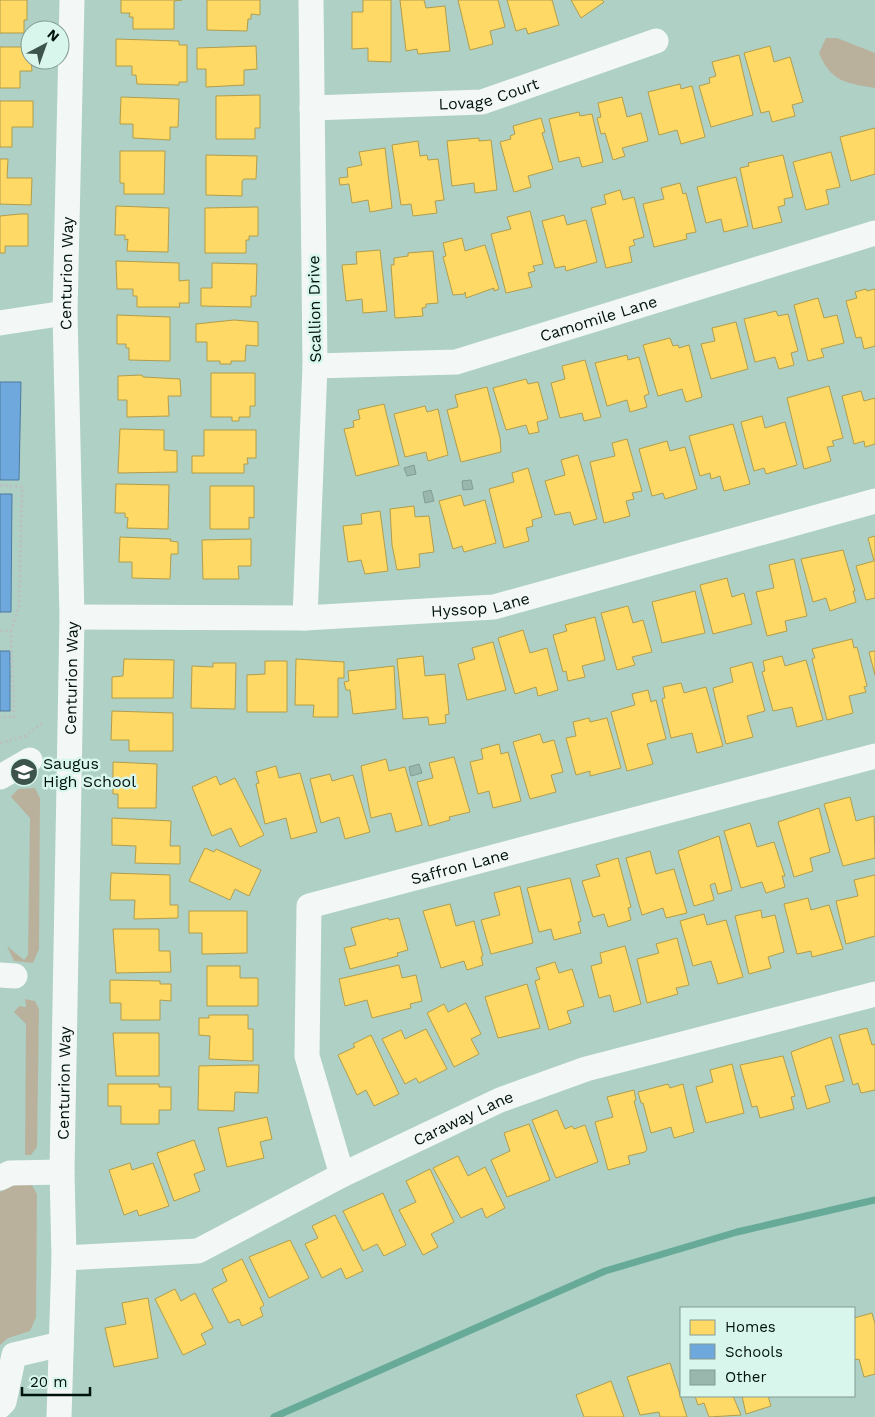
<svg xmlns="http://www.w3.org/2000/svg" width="875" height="1417" viewBox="0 0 875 1417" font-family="'Work Sans',sans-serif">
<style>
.green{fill:#bab19d}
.homes{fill:#ffd966;stroke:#b29d4b}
.schools{fill:#6fa8dc;stroke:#4e7b9e}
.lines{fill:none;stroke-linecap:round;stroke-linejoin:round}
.stream{stroke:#68aa98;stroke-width:7}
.building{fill:#9ab7ad;stroke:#839d95}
.path{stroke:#b9c2c0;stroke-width:3;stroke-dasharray:2.5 2.5;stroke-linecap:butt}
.minor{stroke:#f3f8f6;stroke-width:25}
.labels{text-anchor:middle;stroke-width:5;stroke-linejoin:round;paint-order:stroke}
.street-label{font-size:16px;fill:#00120c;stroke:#d9f6ed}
.poi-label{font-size:16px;fill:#00120c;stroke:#d9f6ed;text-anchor:start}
</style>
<rect width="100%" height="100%" fill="#aed0c5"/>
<g class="green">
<path d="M826 38H837L875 53V88C846 83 831 82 819 53Z"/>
<path d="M35 788 40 798 39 949 33 963 14 961 7 946 24 960 28 955 30 818 11 797 18 789Z"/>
<path d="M25 999 35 1001 39 1009 37 1147 31 1155H25L26 1024 14 1012 19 1006 26 1007Z"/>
<path d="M30 1182 37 1194 36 1317 30 1331 8 1338 0 1345V1192L20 1183Z"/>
</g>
<g class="homes">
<path d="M0 0H27V20H24V33H0Z"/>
<path d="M121 0H182L174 1V29H133V17H129L130 13H121Z"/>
<path d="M207 0H260V15L251 14V19H248L247 31 207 30Z"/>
<path d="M363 0H391V62L368 61V48L352 49V12H363Z"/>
<path d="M400 0H424L426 8 445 6 450 51 418 54 417 49 406 51Z"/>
<path d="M458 0H498L505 27 490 31 493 44 470 50Z"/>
<path d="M507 0H552L559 25 528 34 526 28 516 31Z"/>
<path d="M571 0H602L604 2 581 18Z"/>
<path d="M116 39 179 41V45H187V82H179V85L137 84 136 75H132V66H116Z"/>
<path d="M256 46 257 69 244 70V85L206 87V69H197V48Z"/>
<path d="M770 46 774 62 790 57 803 102 792 105 795 116 772 122 769 111 761 113 744 53Z"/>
<path d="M0 47H30L32 71H20V88H0Z"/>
<path d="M739 55 753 115 711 127 699 86 710 83 709 78 716 76 712 62Z"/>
<path d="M680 84 681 89 692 86 705 137 681 144 677 130 659 135 648 92Z"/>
<path d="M260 95V128H255V139H216V96Z"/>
<path d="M121 97 179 99 178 127H170V140L133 138V124H120Z"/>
<path d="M622 97 627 117 641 113 648 141 622 148 625 156 613 160 605 133 601 134 597 118 601 117 598 103Z"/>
<path d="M0 101H33V127H12V147H0Z"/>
<path d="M579 112 580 116 592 114 603 162 582 167 579 157 559 162 549 119Z"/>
<path d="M541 118 545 132 542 133 553 169 528 176 531 187 514 192 500 142 511 139 510 136 515 134 513 126Z"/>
<path d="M875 128V174L851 181 840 137Z"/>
<path d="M479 138V141L491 140 497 190 475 193 474 183 452 186 447 141Z"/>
<path d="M418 141 420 156 427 155 428 160 438 159 444 200 435 201 437 213 413 216 411 204 401 205 392 145Z"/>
<path d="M385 148 392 208 370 212 368 200 352 203 349 184 340 185 339 178 348 177 347 168 362 165 359 152Z"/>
<path d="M120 151H165L164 194H124V183H120Z"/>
<path d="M831 152 840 187 826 190 829 204 806 210 793 162Z"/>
<path d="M206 155 257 156 256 179H244L242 181V196L206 195Z"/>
<path d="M783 155 793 197 784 199 785 205 778 207 782 222 753 229 740 168 749 166 748 163Z"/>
<path d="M0 159H8L7 178H32L31 205 0 204Z"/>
<path d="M736 177 748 226 724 232 721 219 706 223 697 187Z"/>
<path d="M680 183 683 194 686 193 696 232 686 234 687 239 654 247 643 204 664 199 661 188Z"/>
<path d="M620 190 623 200 634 197 644 237 633 240 635 245 629 247 632 262 606 268 591 208 606 204 604 195Z"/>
<path d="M116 206 169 208 168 252 127 251 128 239 125 240V235H115Z"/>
<path d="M258 207V236H249V240H246V253H205V208Z"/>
<path d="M530 211 543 264 533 266 535 271 528 273 532 287 506 293 491 234 511 229 507 217Z"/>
<path d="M20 214H28V246H5V253H0V216Z"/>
<path d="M564 215 567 225 586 220 597 262 566 271 565 266 555 268 542 221Z"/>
<path d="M462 238 465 251 485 245 499 289 494 291V288L466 298 465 292 464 294 453 295 443 257 446 256 443 243Z"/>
<path d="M380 250 387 311 363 313 362 299 346 301 342 265 357 264 356 252Z"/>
<path d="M433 251 438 303 426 304V307L422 308 423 316 395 318 391 265H394V258L408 256V253Z"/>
<path d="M116 261 179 263V281L189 280V303H179L180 307H137V296H133V289H117Z"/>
<path d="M212 263 257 264 256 296H251V307L201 306V288H212Z"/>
<path d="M866 289 867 291 875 289V346L864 349 861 337 856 338 846 301 857 298 855 292Z"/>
<path d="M818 298 824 318 837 315 844 343 821 349 824 357 808 361 794 305Z"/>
<path d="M776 311 778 316 788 314 798 351 791 353 794 365 779 369 775 357 755 362 744 319Z"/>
<path d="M117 315 170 317V361L129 360V348H126V344H117Z"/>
<path d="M234 320 258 322V346L246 345 245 361H231V364H220V361H207V342H196V324Z"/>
<path d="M736 322 748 369 711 379 701 344 715 341 712 328Z"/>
<path d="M670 338 673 346 678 345 679 348 689 345 702 397 686 402 682 389 658 396 643 345Z"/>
<path d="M627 355 628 360 639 357 649 394 644 396 647 407 630 412 627 400 607 406 595 363Z"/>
<path d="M585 360 601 417 584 421 582 413 560 418 551 383 565 379 562 366Z"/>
<path d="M211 373H255V406H250V417H239V421H232V417H211Z"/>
<path d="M142 375 143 377 180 379 181 396H168L169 416 127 417V400H118V376Z"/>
<path d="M526 379 528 384 538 382 548 419 537 422 539 432 529 434 526 425 506 430 493 388Z"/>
<path d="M829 386 843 438 832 441 834 446 827 447 831 461 804 469 787 398Z"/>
<path d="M487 387 500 438 501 452 461 462 447 410 458 407 455 395Z"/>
<path d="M861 391 864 401 875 398V444L865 447 864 441 854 444 842 396Z"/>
<path d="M384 404 399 465 356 476 344 429 354 427 353 421 360 419 358 410Z"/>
<path d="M425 406 427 412 438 409 448 455 428 461 426 452 405 457 394 414Z"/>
<path d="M762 416 765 428 785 422 797 465 766 474 764 468 754 471 741 422Z"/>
<path d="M733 424 750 484 724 491 720 476 711 479 710 473 700 476 689 436Z"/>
<path d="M120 429 164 430V450L177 451V472L118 473Z"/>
<path d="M204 430H256V458H247L248 464H244V473H192V456H204Z"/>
<path d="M627 439 642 491 632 493 634 499 626 501 630 516 604 523 590 462 615 456 612 443Z"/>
<path d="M667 441 670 451 685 447 697 489 665 499 663 493 652 496 639 449Z"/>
<path d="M578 455 597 519 574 525 570 512 555 515 545 481 565 475 561 460Z"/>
<path d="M528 468 542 517 532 520 533 526 526 528 529 541 504 548 489 489 514 482 512 473Z"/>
<path d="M116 484 169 485 168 529 127 528 128 518 125 517V513H115Z"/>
<path d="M210 486H254V518L249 517V529H210Z"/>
<path d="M461 495 464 506 485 500 496 543 464 552 462 546 453 549 439 501Z"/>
<path d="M414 506 415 517 429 516 434 552 419 554 420 567 397 570 392 545 390 509Z"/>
<path d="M380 511 388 571 365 574 361 560 348 562 343 526 362 524 361 514Z"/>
<path d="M875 536V598L866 600 856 566 874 561 868 538Z"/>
<path d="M120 537 171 539 170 541 178 542V554H171L170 579 132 578V562H119Z"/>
<path d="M251 539V566H238L239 579H203L202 540Z"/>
<path d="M843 550 855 591H853L856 602 830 611 826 598 813 602 801 559Z"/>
<path d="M794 559 807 616 785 621 787 631 767 636 756 592 774 588 769 565Z"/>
<path d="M727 578 732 597 744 593 752 624 713 634 700 585Z"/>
<path d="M695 591 705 633 662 643 652 602Z"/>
<path d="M628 606 633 623 643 620 652 652 632 657 635 665 617 670 601 613Z"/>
<path d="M595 617 605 660 582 666 585 677 568 681 566 671 563 672 553 635 567 631 565 625Z"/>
<path d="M523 630 530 653 547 648 558 690 538 696 536 687 515 694 498 638Z"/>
<path d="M852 639 854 648 857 647 867 686 864 687 866 692 849 696 853 713 827 720 812 659 815 658 812 649Z"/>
<path d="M493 642 506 690 467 700 458 664 475 659 472 648Z"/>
<path d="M875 651V675L869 652Z"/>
<path d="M423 656 425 676 445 674 449 714 445 715 446 723 429 725 428 717 403 719 397 659Z"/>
<path d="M782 656 785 666 806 660 823 720 797 727 792 707 773 711 762 672 765 671 763 661Z"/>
<path d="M124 659 174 660 173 698H112V677L123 676Z"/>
<path d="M296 659 344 662V678H338V717H313L314 705H295Z"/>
<path d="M265 661H287V712H247V675L265 674Z"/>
<path d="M752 662 765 711 747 716 753 737 726 744 713 688 733 682 730 668Z"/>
<path d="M213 663H236L235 709 191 708 192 666 213 667Z"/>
<path d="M394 666 396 709 353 714 350 690H346L344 682 349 681 348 671Z"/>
<path d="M681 683 684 693 706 687 723 746 697 753 692 733 671 738 662 699 665 698 663 687Z"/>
<path d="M648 690 651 702 656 700 666 739 647 744 653 764 627 771 611 712 635 705 632 694Z"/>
<path d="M112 711 173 713V751H129V740H111Z"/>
<path d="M589 718 590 722 607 718 621 768 590 776V771L576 775 566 738 576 736 573 722Z"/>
<path d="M540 734 543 743 554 740 563 772 551 775 556 792 530 799 513 742Z"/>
<path d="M499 744 501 754 508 752 521 801 493 808 489 791 478 794 470 762 483 759 481 749Z"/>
<path d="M454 757 470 812 449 817 450 820 429 826 417 782 433 778 429 763Z"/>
<path d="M386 759 389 771 405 767 422 825 396 832 391 813 371 818 361 766Z"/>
<path d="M113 762 157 764 156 808H118V794H113Z"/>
<path d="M276 766 279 778 300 773 317 832 291 839 286 818 265 824 256 784 259 783 256 772Z"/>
<path d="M330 774 332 781 353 775 370 832 345 839 339 817 321 823 310 779Z"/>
<path d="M216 776 220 785 235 778 264 835 240 847 231 828 212 836 192 787Z"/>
<path d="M850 797 856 821 874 816 875 858 843 866 824 804Z"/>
<path d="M819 808 830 852 810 858 813 871 794 877 778 822Z"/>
<path d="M112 818 171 821 170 846H180V864L135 863 136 846 112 845Z"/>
<path d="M750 823 757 847 774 842 785 876H782L785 887 766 893 762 882 741 888 724 831Z"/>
<path d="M719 836 732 890 718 894 715 883 710 885 714 900 694 906 678 851Z"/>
<path d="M205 848 214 852 216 849 261 870 249 896 235 889 230 900 189 881Z"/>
<path d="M650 851 656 874 674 869 687 913 666 918 663 908 642 915 626 858Z"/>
<path d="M618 858 631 907 628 908 631 920 608 927 604 914 593 917 582 881 600 876 596 865Z"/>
<path d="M111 873 170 875V905H178V918L134 919 135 900H110Z"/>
<path d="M875 875V936L846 944 836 901 858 896 854 880Z"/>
<path d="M570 878 581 921 578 922 581 933 554 940 551 929 539 932 527 888Z"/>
<path d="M520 886 533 943 491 954 481 920 500 915 494 893Z"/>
<path d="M808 898 811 910 829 905 843 949 812 957 811 951 797 954 784 904Z"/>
<path d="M450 904 456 926 474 921 483 956 481 957 483 965 467 970 464 961 441 968 423 911Z"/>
<path d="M761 910 762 918 775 915 784 952 768 957 771 968 749 974 735 916Z"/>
<path d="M189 911H247V953L202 954V933H189Z"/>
<path d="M704 914 707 925 726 920 743 977 718 984 711 961 693 966 680 921Z"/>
<path d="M388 918 389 920 399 918 408 950 397 953 398 956 350 969 344 948 356 945 351 928Z"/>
<path d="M113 929H159V951H170L171 972 116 973Z"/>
<path d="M677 938 689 985 676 988 678 994 647 1003 637 959 659 953 656 944Z"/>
<path d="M625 946 641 1004 614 1012 610 995 599 998 591 966 602 963 600 953Z"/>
<path d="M555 962 559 973 572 969 584 1006 567 1011 571 1023 549 1030 535 981 540 979 536 968Z"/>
<path d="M399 965 402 978 416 975 422 1001 410 1004 411 1008 372 1018 367 1000 345 1006 339 979Z"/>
<path d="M207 966H240V978H258V1006H207Z"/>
<path d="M110 980 160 981V984H171V1001L160 1000V1020H121V1003H110Z"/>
<path d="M527 984 540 1028 498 1038 485 997Z"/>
<path d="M466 1003 481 1034 471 1039 479 1054 454 1067 427 1013 444 1004 448 1012Z"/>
<path d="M209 1015H248V1029H253V1061L209 1059 210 1036 199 1035V1018H209Z"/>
<path d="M867 1028 872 1045 875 1044V1090L861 1093 858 1083 853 1085 839 1035Z"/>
<path d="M426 1029 447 1069 419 1083 416 1078 405 1084 382 1039 401 1030 405 1039Z"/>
<path d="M113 1033H159V1076H116Z"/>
<path d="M371 1035 399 1094 374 1106 366 1090 357 1095 338 1055 355 1047 353 1044Z"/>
<path d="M831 1037 844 1081 825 1086 830 1102 807 1109 791 1052Z"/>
<path d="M783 1056 795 1096 791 1097 794 1109 760 1118 757 1106 752 1107 740 1065Z"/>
<path d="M732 1064 744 1113 706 1123 696 1087 713 1082 710 1070Z"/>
<path d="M249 1065H259L258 1093 235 1092 234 1111 198 1110 199 1066Z"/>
<path d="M108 1084H159V1087H171V1110H159V1124H121V1106H108Z"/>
<path d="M668 1084 670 1088 683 1084 694 1132 674 1138 671 1127 651 1133 643 1103H641L638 1092Z"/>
<path d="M634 1090 636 1100 634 1101 647 1149 645 1152 628 1156 630 1164 608 1170 595 1122 613 1117 607 1097Z"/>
<path d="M557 1110 565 1129 572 1126 574 1129 585 1125 598 1162 556 1178 532 1120Z"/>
<path d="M267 1117 272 1139 260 1142 264 1158 227 1167 218 1128Z"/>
<path d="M529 1124 550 1180 507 1197 491 1160 510 1151 504 1133Z"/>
<path d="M194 1140 205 1170 194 1174 200 1191 174 1201 157 1153Z"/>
<path d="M458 1156 468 1176 485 1167 505 1208 486 1218 482 1208 461 1218 433 1168Z"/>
<path d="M130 1163 132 1170 153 1163 169 1206 139 1216 137 1210 124 1215 109 1170Z"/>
<path d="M430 1169 454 1222 431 1234 438 1247 423 1255 399 1210 416 1202 406 1181Z"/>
<path d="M383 1193 406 1245 384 1256 377 1244 363 1251 343 1211Z"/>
<path d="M335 1215 363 1271 346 1279 341 1268 322 1278 305 1244 318 1238 312 1226Z"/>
<path d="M290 1240 309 1278 269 1298 249 1257Z"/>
<path d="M242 1259 264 1305 260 1308 263 1316 242 1326 239 1319 229 1323 212 1289 227 1281 222 1269Z"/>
<path d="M175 1289 181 1301 195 1293 213 1328 201 1334 206 1344 183 1355 155 1299Z"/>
<path d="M148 1298 158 1358 114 1367 105 1328 126 1324 122 1303Z"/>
<path d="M872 1313 875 1324V1374L864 1377 859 1359 854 1360V1318Z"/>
<path d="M670 1363 687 1417H660L659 1412 640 1415 627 1377Z"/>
<path d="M611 1381 624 1417H584L576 1395Z"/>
<path d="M695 1396H733L741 1415 709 1417 704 1403 698 1405Z"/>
<path d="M742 1396H768L771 1406 746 1414Z"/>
</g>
<g class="schools">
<path d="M0 382H21L19 480H0Z"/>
<path d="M0 494H12L11 612H0Z"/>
<rect x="0" y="651" width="10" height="60"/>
</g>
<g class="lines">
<path class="stream" d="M274 1417 605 1271 737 1232 875 1200"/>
</g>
<g class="building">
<path d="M414 465 416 474 407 476 404 468Z"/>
<path d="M471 480 473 489 463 490 462 481Z"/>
<path d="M431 490 434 501 425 503 423 492Z"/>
<path d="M419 764 422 773 411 776 409 767Z"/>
</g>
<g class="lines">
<g class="path">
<path d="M0 485 22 487 19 606 11 631"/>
<path d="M0 631H11L14 717H0"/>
<path d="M0 743 25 736 44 722"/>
</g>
<g class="minor">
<path id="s1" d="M312 108 482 102 656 41"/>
<path d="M0 323 65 313"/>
<path id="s2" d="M315 366 456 362 875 233"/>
<path id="s3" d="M72 617 305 618 494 607 875 501"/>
<path d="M305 618 315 366 311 0"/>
<path d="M0 777 30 760"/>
<path d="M0 975 15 976"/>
<path id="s4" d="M342 1175 307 1056 309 906 875 756"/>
<path d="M0 1178 10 1173 62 1172"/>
<path id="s5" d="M64 1258 198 1251 342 1175 500 1100 586 1069 875 994"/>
<path d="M0 1406 4 1402 14 1355 61 1344"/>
<path id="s6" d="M59 1417 64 1258 62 1172 72 617 65 313 72 0"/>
</g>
</g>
<defs>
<g id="school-disc" transform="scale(1.4375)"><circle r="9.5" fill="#3d544d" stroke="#d9f6ed"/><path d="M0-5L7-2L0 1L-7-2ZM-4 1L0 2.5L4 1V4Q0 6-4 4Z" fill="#fff"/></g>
</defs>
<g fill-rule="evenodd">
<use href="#school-disc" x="24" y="772"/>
</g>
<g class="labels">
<g class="street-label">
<text dy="6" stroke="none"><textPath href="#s1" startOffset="178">Lovage Court</textPath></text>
<text dy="6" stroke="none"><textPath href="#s6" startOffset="1144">Centurion Way</textPath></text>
<text transform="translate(314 309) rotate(-91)" y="6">Scallion Drive</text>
<text dy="6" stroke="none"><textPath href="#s2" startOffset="290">Camomile Lane</textPath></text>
<text dy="6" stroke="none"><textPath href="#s3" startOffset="409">Hyssop Lane</textPath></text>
<text dy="6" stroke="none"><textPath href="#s6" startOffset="739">Centurion Way</textPath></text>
<text dy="6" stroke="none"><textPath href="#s4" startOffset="430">Saffron Lane</textPath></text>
<text dy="6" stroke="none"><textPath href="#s6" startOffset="334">Centurion Way</textPath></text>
<text dy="6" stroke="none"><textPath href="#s5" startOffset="431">Caraway Lane</textPath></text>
</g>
<g class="poi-label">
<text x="43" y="769">Saugus<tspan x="43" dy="18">High School</tspan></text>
</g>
</g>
<rect x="680" y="1307" width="175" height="90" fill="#d9f6ed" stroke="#829b93"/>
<rect x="690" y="1320" width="25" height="15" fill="#ffd966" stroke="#829b93"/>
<text x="725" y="1332" font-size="15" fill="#00120c">Homes</text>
<rect x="690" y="1344" width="25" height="15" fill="#6fa8dc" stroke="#829b93"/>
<text x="725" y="1357" font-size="15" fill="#00120c">Schools</text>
<rect x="690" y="1370" width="25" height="15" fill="#9ab7ad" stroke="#829b93"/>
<text x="725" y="1382" font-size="15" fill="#00120c">Other</text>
<g transform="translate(45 45) rotate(41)"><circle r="24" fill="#d9f6ed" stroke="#829b93"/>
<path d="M0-4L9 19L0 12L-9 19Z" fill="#3d544d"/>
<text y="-8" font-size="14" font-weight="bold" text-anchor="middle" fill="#00120c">N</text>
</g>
<path d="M22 1387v8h68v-8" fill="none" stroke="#00120c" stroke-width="2.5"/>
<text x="30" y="1387" font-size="15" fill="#00120c" stroke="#d9f6ed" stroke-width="4" paint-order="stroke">20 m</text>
</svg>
